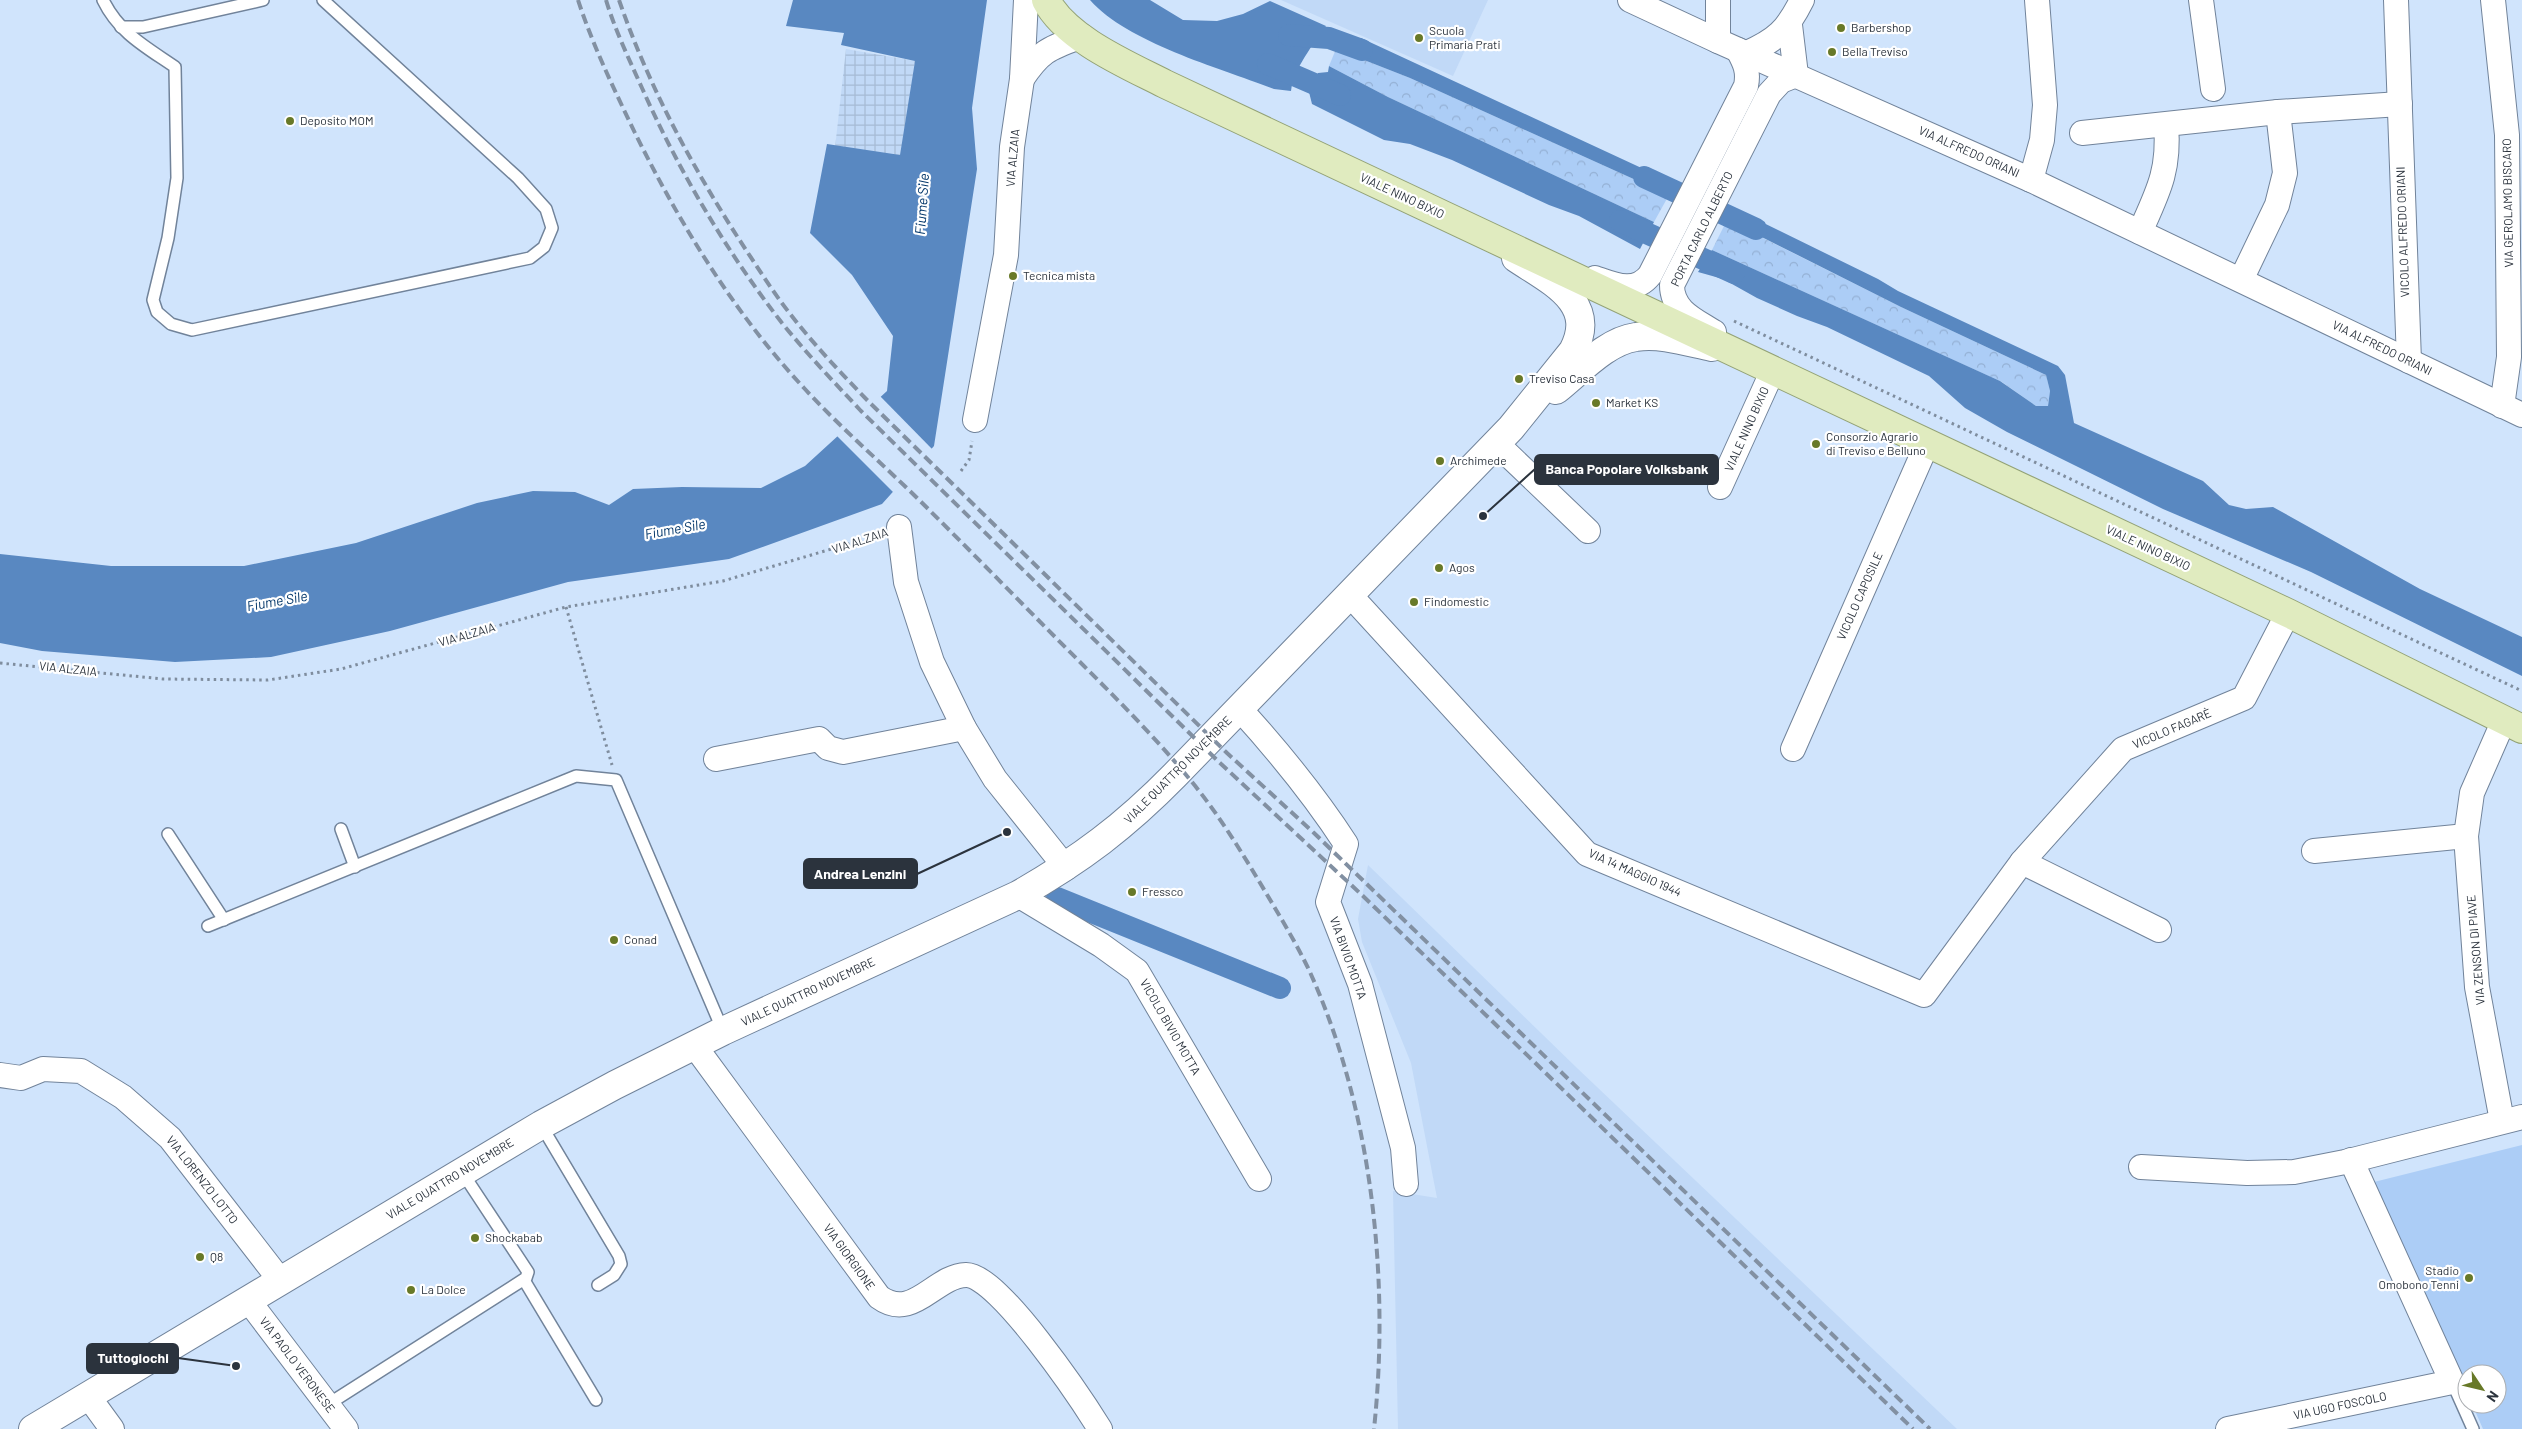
<svg xmlns="http://www.w3.org/2000/svg" width="2522" height="1429" viewBox="0 0 2522 1429" font-family="Barlow,sans-serif">
<style>
.built{fill:#c1d9f7}
.industrial{fill:url(#industrial-grid)}
.park{fill:url(#park-crowns)}
.pitch{fill:#accdf6}
.water{fill:#5988c1}
.pier{fill:#d0e4fc}
.lines{fill:none;stroke-linecap:round;stroke-linejoin:round}
.canal{stroke:#5988c1;stroke-width:22}
.lane-casing{stroke:#71839a;stroke-width:14}
.street-casing{stroke:#71839a;stroke-width:26}
.secondary-casing{stroke:#71839a;stroke-width:30}
.primary-casing{stroke:#93a276;stroke-width:30}
.path{stroke:#7f8d9e;stroke-width:3;stroke-dasharray:2.5 4;stroke-linecap:butt}
.lane{stroke:#fff;stroke-width:11}
.street{stroke:#fff;stroke-width:24}
.secondary{stroke:#fff;stroke-width:28}
.primary{stroke:#e0ebbf;stroke-width:28}
.rail{stroke:#8290a2;stroke-width:4;stroke-dasharray:10 5;stroke-linecap:butt}
.poi-dot{fill:#687928;stroke:#fff;stroke-width:2}
.labels{text-anchor:middle;stroke-width:4.5;stroke-linejoin:round;paint-order:stroke}
.poi-label{font-size:12px;fill:#2b333d;stroke:#fff;text-anchor:start}
.street-label{font-size:12px;fill:#2b333d;stroke:#fff}
.water-label{font-size:14px;font-style:italic;fill:#003569;stroke:#fff}
.leader{fill:none;stroke:#2b333d;stroke-width:2}
.callout-dot{fill:#2b333d;stroke:#fff;stroke-width:2}
.callout{fill:#2b333d;stroke:#2b333d;stroke-width:2}
.callout-label{font-size:14px;text-anchor:middle;font-weight:bold;fill:#fff}
</style>
<defs>
<pattern id="industrial-grid" width="8" height="8" patternUnits="userSpaceOnUse" patternTransform="scale(1.25)"><rect width="8" height="8" fill="#c1d9f7"/><path d="M0 4h8M4 0v8" fill="none" stroke="#a6bbd5"/></pattern>
<pattern id="park-crowns" width="20" height="18" patternUnits="userSpaceOnUse" patternTransform="scale(1.25)"><rect width="20" height="18" fill="#accdf6"/><path d="M2 6a3 3 0 1 1 6 0M12 15a3 3 0 1 1 6 0" fill="none" stroke="#94b0d4"/></pattern>
</defs>
<rect width="100%" height="100%" fill="#d0e4fc"/>
<g class="built">
<path d="M1281 0H1488L1453 76Z"/>
<path d="M1368 865 1577 1068 1957 1429H1398L1393 1191 1437 1198 1411 1063 1362 942 1358 919Z"/>
</g>
<path class="industrial" d="M846 49 915 61 900 158 835 148Z"/>
<g class="park">
<path d="M1336 49 1410 78 1669 195 1654 222 1388 97 1329 66Z"/>
<path d="M1727 220 1901 307 2046 375 2050 391 2048 406H2036L2002 382 1712 250Z"/>
</g>
<path class="pitch" d="M2522 1145V1429H2483L2472 1404H2497V1374H2467V1392L2374 1182Z"/>
<g class="water">
<path d="M793 0H987L972 108 977 169 934 446 882 504 729 559 568 582 390 631 271 657 175 662 42 651 0 643V554L111 566H244L356 543 477 503 533 491 575 492 609 505 633 489 682 487 761 488 805 466 887 391 893 336 852 275 810 233 827 144 900 155 915 61 841 45 844 33 786 26Z"/>
<path d="M1090 0H1150L1183 20 1217 21 1243 14 1270 1 1326 26C1313 45 1294 68 1291 91L1274 89C1220 68 1128 43 1090 0Z"/>
<path d="M1336 35 1350 41 1361 38 1676 184 1669 195 1410 78 1336 49 1330 45Z"/>
<path d="M1329 66 1388 97 1654 222 1640 249 1579 216 1549 205 1452 160 1410 144 1384 140 1312 104 1309 92 1318 73 1328 72Z"/>
<path d="M1733 208 1878 279 1898 291 2058 366 2065 375 2074 423 2203 481 2229 505 2246 509 2273 507 2420 589 2522 637V676L2311 572 2163 509 2007 432 1965 408 1929 376 1827 327 1797 316 1757 298 1723 279 1698 272 1712 250 2000 381 2036 406H2048L2050 391 2046 375 1901 307 1728 220Z"/>
</g>
<path class="pier" d="M879 395 933 450 895 494 836 435Z"/>
<g class="lines">
<g class="canal">
<path d="M1289 35 1329 38 1362 50"/>
<path d="M1268 64 1340 95"/>
<path d="M1644 177 1756 229"/>
<path d="M1620 221 1734 273"/>
<path d="M1057 898 1280 988"/>
</g>
<g class="lane-casing">
<g id="lane">
<path d="M103 0C119 33 146 47 175 67L177 178 168 238 153 300 157 312 171 324 192 330 530 258 544 247 552 228 546 209 518 178 323 0"/>
<path d="M121 27H143L263 0"/>
<path d="M341 829 355 867"/>
<path d="M168 834 224 920"/>
<path d="M208 926 576 776 616 780 723 1031"/>
<path d="M541 1125 619 1256 621 1264 614 1275 598 1285"/>
<path d="M524 1280 596 1400"/>
<path d="M2452 1382 2473 1429"/>
<path d="M327 1405 526 1278 528 1272 462 1172"/>
</g>
</g>
<g class="street-casing">
<g id="street">
<path d="M1630 0 1718 41"/>
<path d="M1718 0V41L2031 180 2522 415"/>
<path d="M2201 0 2213 89"/>
<path d="M2396 0 2409 361"/>
<path d="M2493 0 2507 135 2509 357 2502 406"/>
<path d="M1790 25 1796 75"/>
<path d="M1745 54C1777 40 1787 30 1802 0"/>
<path d="M1022 79C1041 50 1050 48 1082 36"/>
<path d="M2082 133 2278 112 2400 104"/>
<path d="M2031 180 2042 140 2045 105 2037 0"/>
<path d="M2140 232C2158 192 2170 170 2166 125"/>
<path d="M1595 278C1615 285 1635 294 1650 275L1746 86C1749 71 1745 63 1738 50"/>
<path d="M2241 280 2277 205 2285 173 2278 112"/>
<path d="M1714 332C1695 320 1672 311 1672 285L1769 94 1781 81 1796 75"/>
<path d="M975 420 1006 255 1012 147 1022 79 1026 0"/>
<path d="M1496 443 1588 531"/>
<path d="M1720 487 1773 370"/>
<path d="M899 527 906 582 932 662 964 728 995 779 1066 868"/>
<path d="M1349 594 1587 854 1924 995 2022 862 2123 749 2244 698 2288 613"/>
<path d="M1239 708C1279 752 1313 793 1346 844L1328 902 1360 984 1403 1148 1406 1184"/>
<path d="M1793 749 1927 444"/>
<path d="M716 759 819 739 828 748 843 752 964 728"/>
<path d="M2314 851 2466 836"/>
<path d="M2022 862 2159 930"/>
<path d="M1018 895 1101 945 1137 971 1259 1179"/>
<path d="M694 1045 879 1297C913 1322 934 1276 966 1275 998 1274 1082 1400 1100 1429"/>
<path d="M0 1075 21 1078 43 1069 81 1071 123 1097 170 1138 280 1280"/>
<path d="M2502 1121 2477 987 2466 836 2472 793 2504 720"/>
<path d="M2141 1167 2247 1173 2294 1172 2345 1162 2522 1117"/>
<path d="M248 1300 346 1429"/>
<path d="M88 1396 112 1429"/>
<path d="M2228 1429 2452 1382 2351 1160"/>
</g>
</g>
<g class="secondary-casing">
<g id="secondary">
<path d="M1556 390C1579 372 1606 341 1636 337 1660 333 1688 342 1712 347"/>
<path d="M33 1429 541 1125 615 1085 723 1031 1018 895C1080 860 1125 826 1175 775L1511 428 1573 351C1599 302 1550 281 1516 258"/>
</g>
</g>
<g class="primary-casing">
<path id="primary" d="M1046 0C1066 39 1128 65 1165 84L2288 613 2522 729"/>
</g>
<g class="path">
<path d="M1734 321 2522 691"/>
<path d="M961 471 969 460 972 441"/>
<path d="M566 607 612 765"/>
<path d="M0 663 163 679 268 680 341 669 566 607 723 581 879 535"/>
</g>
<use href="#lane" class="lane"/>
<use href="#street" class="street"/>
<use href="#secondary" class="secondary"/>
<use href="#primary" class="primary"/>
<g class="rail">
<path d="M578 0C593 46 614 89 635 133 680 224 734 313 804 388 839 426 877 459 914 495 968 548 1022 604 1076 658 1116 698 1156 738 1192 782 1223 820 1247 861 1272 903 1285 925 1298 947 1309 970 1372 1108 1390 1279 1374 1429"/>
<path d="M606 0C615 30 629 59 642 88 679 171 726 251 782 323 807 354 834 382 861 411L1219 762 1363 896 1913 1429"/>
<path d="M619 0C650 90 696 174 748 253 762 274 775 295 791 315 815 346 842 374 869 402L1227 753 1314 833 1930 1429"/>
</g>
</g>
<g class="poi-dot">
<circle cx="1841" cy="28" r="5"/>
<circle cx="1419" cy="38" r="5"/>
<circle cx="1832" cy="52" r="5"/>
<circle cx="290" cy="121" r="5"/>
<circle cx="1013" cy="276" r="5"/>
<circle cx="1519" cy="379" r="5"/>
<circle cx="1596" cy="403" r="5"/>
<circle cx="1816" cy="444" r="5"/>
<circle cx="1440" cy="461" r="5"/>
<circle cx="1439" cy="568" r="5"/>
<circle cx="1414" cy="602" r="5"/>
<circle cx="1132" cy="892" r="5"/>
<circle cx="614" cy="940" r="5"/>
<circle cx="475" cy="1238" r="5"/>
<circle cx="200" cy="1257" r="5"/>
<circle cx="2469" cy="1278" r="5"/>
<circle cx="411" cy="1290" r="5"/>
</g>
<g class="labels">
<g class="poi-label">
<text x="1851" y="32">Barbershop</text>
<text x="1429" y="35">Scuola<tspan x="1429" dy="14">Primaria Prati</tspan></text>
<text x="1842" y="56">Bella Treviso</text>
<text x="300" y="125">Deposito MOM</text>
<text x="1023" y="280">Tecnica mista</text>
<text x="1529" y="383">Treviso Casa</text>
<text x="1606" y="407">Market KS</text>
<text x="1826" y="441">Consorzio Agrario<tspan x="1826" dy="14">di Treviso e Belluno</tspan></text>
<text x="1450" y="465">Archimede</text>
<text x="1449" y="572">Agos</text>
<text x="1424" y="606">Findomestic</text>
<text x="1142" y="896">Fressco</text>
<text x="624" y="944">Conad</text>
<text x="485" y="1242">Shockabab</text>
<text x="210" y="1261">Q8</text>
<text x="2459" y="1275" text-anchor="end">Stadio<tspan x="2459" dy="14">Omobono Tenni</tspan></text>
<text x="421" y="1294">La Dolce</text>
</g>
<g class="street-label">
<text transform="translate(1969 152) rotate(24)" y="4">VIA ALFREDO ORIANI</text>
<text transform="translate(1013 158) rotate(-85)" y="4">VIA ALZAIA</text>
<text transform="translate(1402 196) rotate(25)" y="4">VIALE NINO BIXIO</text>
<text transform="translate(2508 203) rotate(-91)" y="4">VIA GEROLAMO BISCARO</text>
<text transform="translate(1702 229) rotate(-64)" y="4">PORTA CARLO ALBERTO</text>
<text transform="translate(2403 232) rotate(-92)" y="4">VICOLO ALFREDO ORIANI</text>
<text transform="translate(2382 348) rotate(26)" y="4">VIA ALFREDO ORIANI</text>
<text transform="translate(1747 429) rotate(-66)" y="4">VIALE NINO BIXIO</text>
<text transform="translate(860 541) rotate(-18)" y="4">VIA ALZAIA</text>
<text transform="translate(2148 548) rotate(25)" y="4">VIALE NINO BIXIO</text>
<text transform="translate(1860 596) rotate(-66)" y="4">VICOLO CAPOSILE</text>
<text transform="translate(467 635) rotate(-16)" y="4">VIA ALZAIA</text>
<text transform="translate(68 669) rotate(6)" y="4">VIA ALZAIA</text>
<text transform="translate(2172 729) rotate(-23)" y="4">VICOLO FAGARÈ</text>
<text transform="translate(1178 770) rotate(-45)" y="4">VIALE QUATTRO NOVEMBRE</text>
<text transform="translate(1635 873) rotate(24)" y="4">VIA 14 MAGGIO 1944</text>
<text transform="translate(2476 950) rotate(-95)" y="4">VIA ZENSON DI PIAVE</text>
<text transform="translate(1348 958) rotate(70)" y="4">VIA BIVIO MOTTA</text>
<text transform="translate(808 992) rotate(-25)" y="4">VIALE QUATTRO NOVEMBRE</text>
<text transform="translate(1170 1027) rotate(60)" y="4">VICOLO BIVIO MOTTA</text>
<text transform="translate(450 1179) rotate(-31)" y="4">VIALE QUATTRO NOVEMBRE</text>
<text transform="translate(202 1180) rotate(52)" y="4">VIA LORENZO LOTTO</text>
<text transform="translate(849 1257) rotate(54)" y="4">VIA GIORGIONE</text>
<text transform="translate(297 1365) rotate(53)" y="4">VIA PAOLO VERONESE</text>
<text transform="translate(2340 1406) rotate(-12)" y="4">VIA UGO FOSCOLO</text>
</g>
<g class="water-label">
<text transform="translate(922 204) rotate(-86)" y="5">Fiume Sile</text>
<text transform="translate(675 529) rotate(-10)" y="5">Fiume Sile</text>
<text transform="translate(277 601) rotate(-10)" y="5">Fiume Sile</text>
</g>
</g>
<path class="leader" d="M1483 516L1535 469M1007 832L917 874M236 1366L178 1358"/>
<g class="callout-dot">
<circle cx="1483" cy="516" r="5"/>
<circle cx="1007" cy="832" r="5"/>
<circle cx="236" cy="1366" r="5"/>
</g>
<g class="callout">
<rect x="1535" y="455" width="183" height="29" rx="5"/>
<rect x="804" y="859" width="113" height="29" rx="5"/>
<rect x="87" y="1344" width="91" height="29" rx="5"/>
</g>
<g class="callout-label">
<text x="1627" y="474">Banca Popolare Volksbank</text>
<text x="860" y="879">Andrea Lenzini</text>
<text x="133" y="1363">Tuttogiochi</text>
</g>
<g transform="translate(2482 1389) rotate(125)"><circle r="24" fill="#ffffff" stroke="#aaadb1"/>
<path d="M0-4L9 19L0 12L-9 19Z" fill="#687928"/>
<text y="-8" font-size="14" font-weight="bold" text-anchor="middle" fill="#2b333d">N</text>
</g>
</svg>
